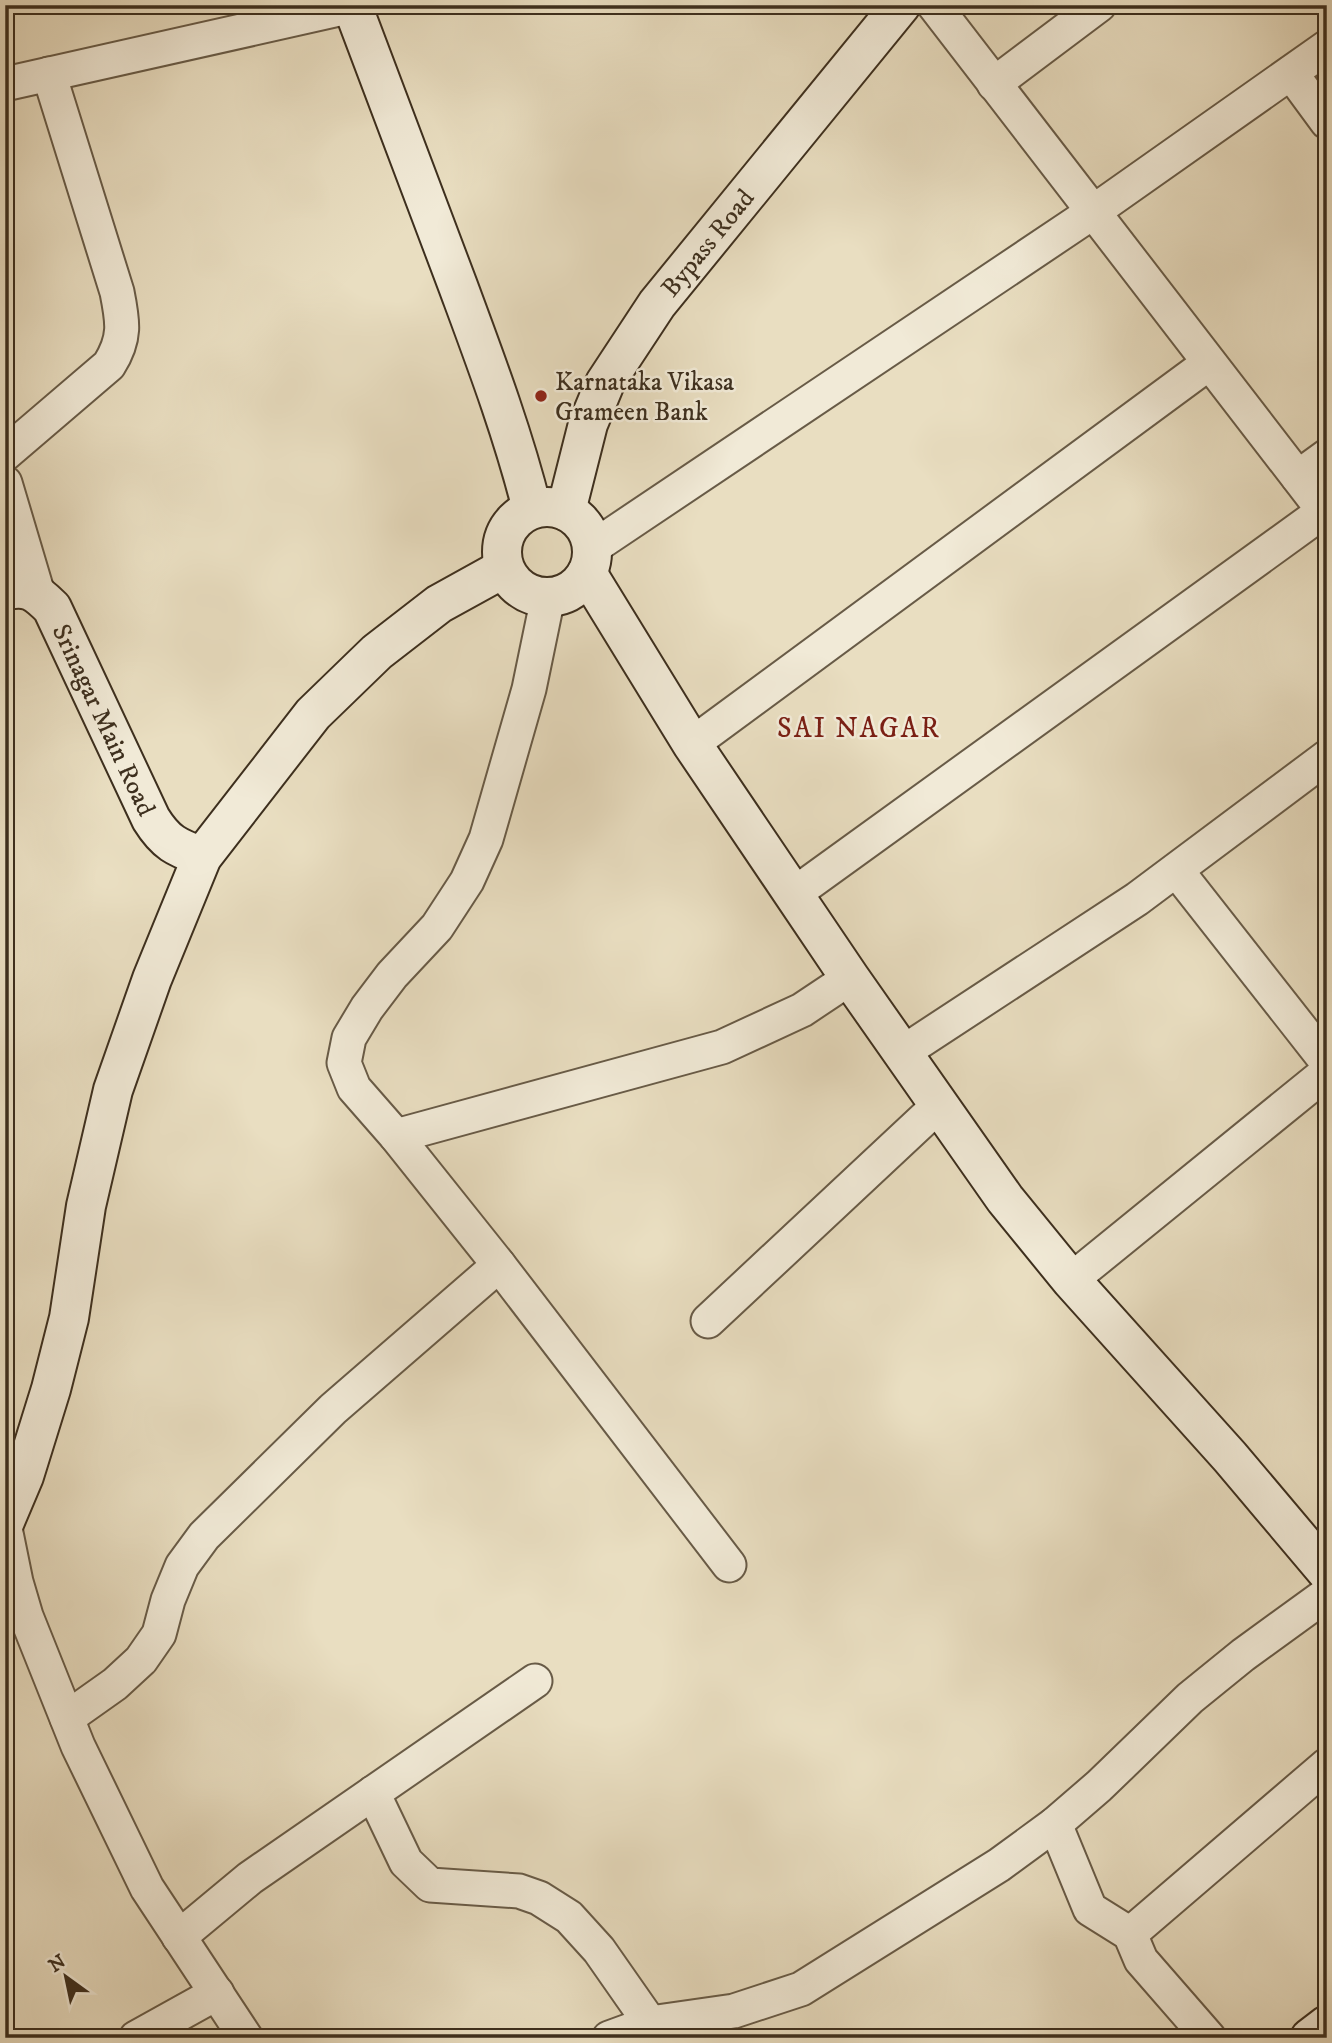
<svg xmlns="http://www.w3.org/2000/svg" width="1332" height="2043" viewBox="0 0 1332 2043" font-family="'IM FELL DW Pica',serif">
<style>
.lines{fill:none;stroke-linecap:round;stroke-linejoin:round}
.street-casing{stroke:#685b47;stroke-width:37}
.secondary-casing{stroke:#3d2f1e;stroke-width:42}
.street{stroke:#f1ead7;stroke-width:33}
.secondary{stroke:#f1ead7;stroke-width:38}
.poi-dot{fill:#8f2418;stroke:#f1ead7;stroke-width:2.5}
.labels{text-anchor:middle;stroke-width:5;stroke-linejoin:round;paint-order:stroke}
.street-label{font-size:26px;fill:#3d2f1e;stroke:#f1ead7}
.poi-label{font-size:26px;fill:#3d2f1e;stroke:#f1ead7;text-anchor:start}
.neighbourhood-label{font-size:28px;letter-spacing:2px;fill:#7a1f14;stroke:#f1ead7}
</style>
<rect width="100%" height="100%" fill="#e9dec1"/>
<filter id="stains"><feTurbulence type="fractalNoise" baseFrequency=".00286" numOctaves="4"/><feColorMatrix values="0 0 0 0 .2 0 0 0 0 .09 0 0 0 0 .02 0 0 0 .5 -.17"/></filter>
<radialGradient id="worn" r=".72"><stop offset=".6" stop-color="#630" stop-opacity="0"/><stop offset="1" stop-color="#630" stop-opacity=".3"/></radialGradient>
<g class="lines">
<g class="street-casing">
<g id="street">
<path d="M934 5 1327 515"/>
<path d="M1291 73 1327 122"/>
<path d="M5 84 357 5"/>
<path d="M994 84 1099 5"/>
<path d="M5 454 109 365C126 338 123 322 117 292L49 74"/>
<path d="M1298 477 1327 456"/>
<path d="M5 483 38 594"/>
<path d="M592 548 1093 212 1327 47"/>
<path d="M548 597 529 689 486 839 467 881 437 927 392 975 367 1008 349 1038 344 1063 354 1088 396 1136 499 1265 729 1565"/>
<path d="M692 744 1209 363"/>
<path d="M1177 871 1327 1062"/>
<path d="M794 894 1324 511"/>
<path d="M902 1053 1137 899 1327 757"/>
<path d="M396 1136 722 1047 802 1010 850 978"/>
<path d="M1071 1280 1327 1072"/>
<path d="M708 1321 938 1106"/>
<path d="M5 1528 16 1582 26 1616 78 1746 147 1888 246 2038"/>
<path d="M67 1718 115 1684 141 1660 159 1634 168 1600 182 1566 204 1536 333 1409 499 1265"/>
<path d="M373 1793 406 1862 430 1885 519 1891 539 1898 569 1917 599 1950 650 2023"/>
<path d="M1055 1824 1090 1909 1130 1934 1141 1960 1209 2038"/>
<path d="M1130 1934 1327 1765"/>
<path d="M179 1937 250 1878 535 1681"/>
<path d="M136 2038 217 1993"/>
<path d="M609 2038 650 2023 734 2011 801 1989 999 1865 1055 1824 1099 1786 1190 1698 1243 1655 1327 1594"/>
</g>
</g>
<g class="secondary-casing">
<g id="secondary">
<path d="M352 5C388 98 423 192 458 286 485 359 513 433 532 509"/>
<circle cx="547" cy="552" r="45"/>
<path id="s1" d="M566 511 588 424 605 383 657 304 901 5"/>
<path d="M587 573 692 744 850 978 1005 1199 1071 1280 1230 1457 1327 1572"/>
<path id="s2" d="M5 591C27 584 37 593 52 608L151 819C166 843 176 847 202 857"/>
<path d="M5 1521 24 1476 51 1389 69 1318 86 1206 113 1090 152 979 202 857 313 714 377 652 439 604 504 568"/>
<path d="M1310 2038 1327 2025"/>
</g>
</g>
<use href="#street" class="street"/>
<use href="#secondary" class="secondary"/>
</g>
<circle class="poi-dot" cx="541" cy="396" r="7"/>
<g class="labels">
<g class="street-label">
<text dy="9" stroke="none"><textPath href="#s1" startOffset="308">Bypass Road</textPath></text>
<text dy="9" stroke="none"><textPath href="#s2" startOffset="177">Srinagar Main Road</textPath></text>
</g>
<g class="poi-label">
<text x="555" y="390">Karnataka Vikasa<tspan x="555" dy="30">Grameen Bank</tspan></text>
</g>
<g class="neighbourhood-label">
<text x="859" y="737">SAI NAGAR</text>
</g>
</g>
<rect width="1332" height="2043" fill="none" stroke="#e9dec1" stroke-width="28"/>
<rect x="7" y="7" width="1318" height="2029" fill="none" stroke="#3d2f1e" stroke-width="3.5"/>
<rect x="14" y="14" width="1304" height="2015" fill="none" stroke="#3d2f1e" stroke-width="2"/>
<g transform="translate(66 1977) rotate(327)" stroke="#f1ead7" stroke-width="5" paint-order="stroke">
<path d="M0-5L12 26L0 18L-12 26Z" fill="#3d2f1e"/>
<text y="-10" font-size="19" font-weight="bold" text-anchor="middle" fill="#3d2f1e">N</text>
</g>
<rect width="100%" height="100%" filter="url(#stains)"/>
<rect width="100%" height="100%" fill="url(#worn)"/>
</svg>
